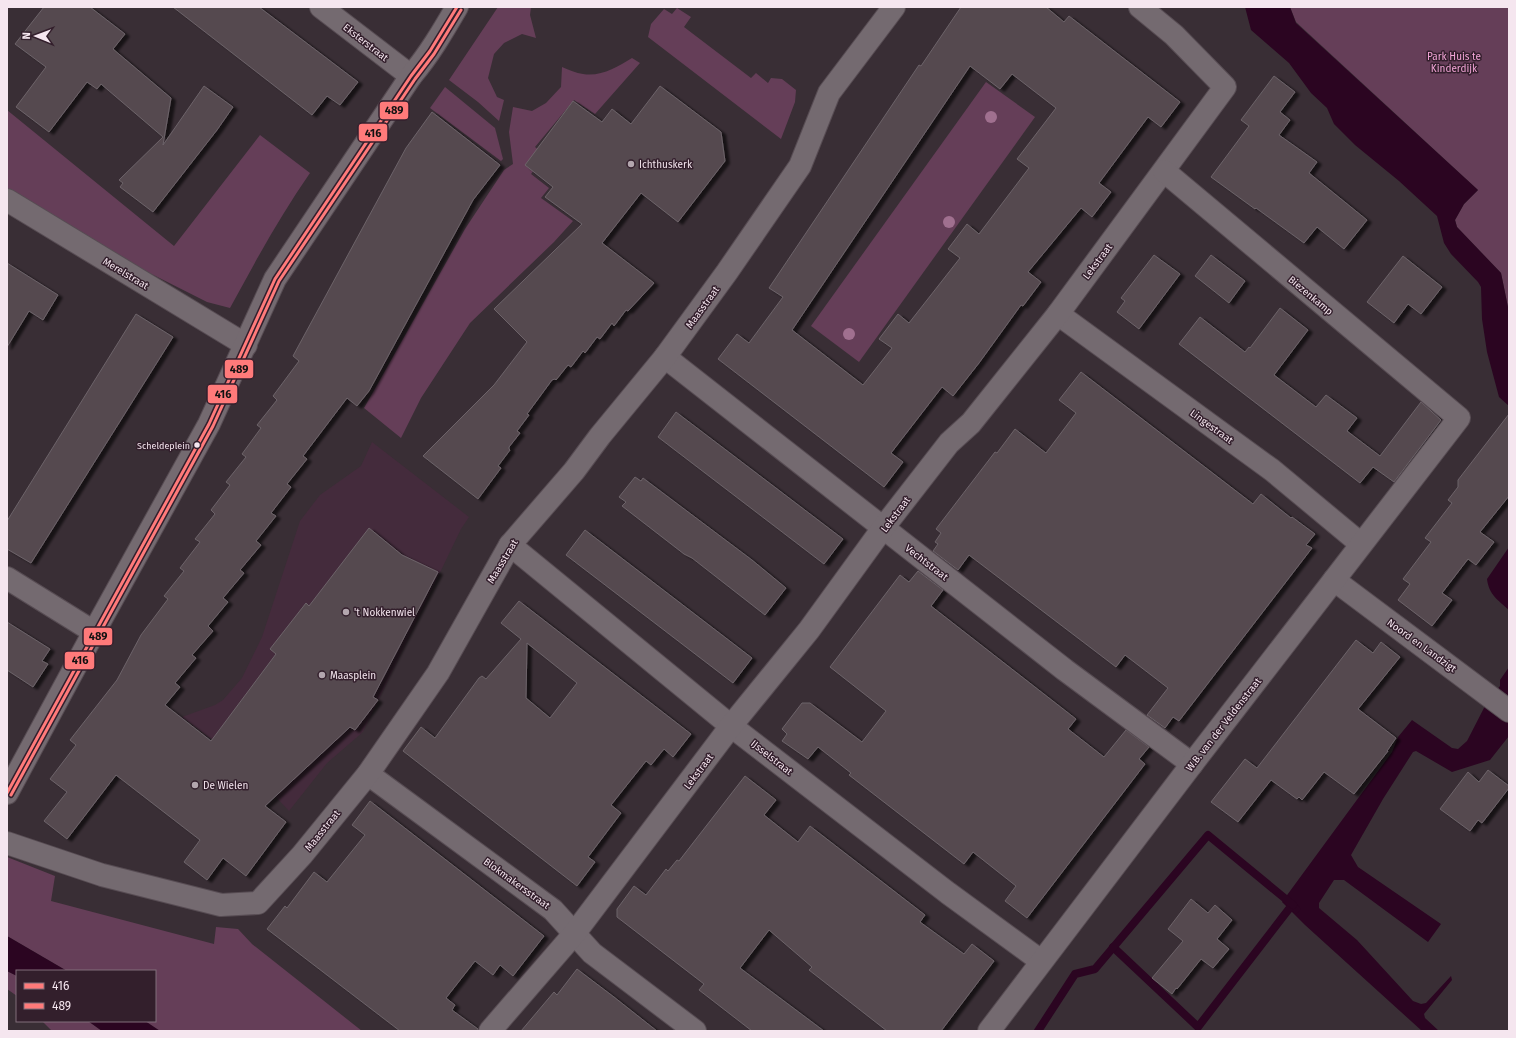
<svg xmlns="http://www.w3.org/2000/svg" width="1516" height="1038" viewBox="0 0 1516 1038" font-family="'Fira Sans',sans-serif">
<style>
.built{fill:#442b3c}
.green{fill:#653e58}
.water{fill:#2b0521}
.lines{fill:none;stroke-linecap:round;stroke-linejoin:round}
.stream{stroke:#2b0521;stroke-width:8}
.building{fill:#544a50;stroke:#6d6369;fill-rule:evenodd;filter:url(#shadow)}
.minor-casing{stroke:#574c53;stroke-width:24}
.minor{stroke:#746a70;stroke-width:22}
.bus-1-casing{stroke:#331f2c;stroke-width:6}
.bus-2-casing{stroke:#331f2c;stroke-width:6}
.bus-1{stroke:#ff7a7a;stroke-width:3}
.bus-2{stroke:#ff7a7a;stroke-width:3}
.tree{fill:#a0708f}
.poi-dot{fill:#b3a6ae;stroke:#331f2c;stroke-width:1.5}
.bus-dot{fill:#f5e6ef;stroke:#331f2c;stroke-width:1.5}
.labels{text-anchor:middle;stroke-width:3;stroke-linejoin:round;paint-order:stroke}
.bus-label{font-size:9px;fill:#f5e6ef;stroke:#331f2c;text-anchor:end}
.street-label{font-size:10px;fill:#f5e6ef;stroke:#331f2c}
.park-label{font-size:10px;fill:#f4a6d8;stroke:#331f2c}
.poi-label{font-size:10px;fill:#f5e6ef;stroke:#331f2c;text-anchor:start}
.line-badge{stroke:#331f2c;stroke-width:1.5}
.pale-badge-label{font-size:11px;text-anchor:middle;font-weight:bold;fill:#111}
</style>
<defs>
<filter id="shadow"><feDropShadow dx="4.5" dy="2.5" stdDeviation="1" flood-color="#0009"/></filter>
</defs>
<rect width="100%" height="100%" fill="#392e35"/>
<path class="built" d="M372 442 469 517 461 529 363 732 327 763 289 811 246 765 182 717 215 705 223 700 242 678 262 637 300 521 320 495 361 466Z"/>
<g class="green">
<path d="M498 7H531L530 15 536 38 522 34 504 43 494 54 488 78 497 97 504 100 499 121 478 102 449 80Z"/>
<path d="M1290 7H1509V312L1501 273 1457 227 1455 220 1464 204 1478 190 1296 22Z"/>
<path d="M677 8 691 17 684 27 751 78 756 73 768 83 771 78 782 79 796 90 795 102 781 139 648 37 651 24 664 9 672 14Z"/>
<path d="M632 58 640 63 595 114 574 100 535 147 545 155 531 174 549 188 541 198 573 221 554 242 470 323 421 398 401 438 364 408 465 229 504 170 513 164 509 132 513 107 532 111 546 103 561 87 562 67C569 70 576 73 583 74 601 77 617 67 632 58Z"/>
<path d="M986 82 1035 117 859 362 811 326Z"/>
<path d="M445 87 495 128 503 159 501 161 430 108Z"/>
<path d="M7 110 174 246 260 135 310 173C280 216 255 262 230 308L207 302 96 246 7 190Z"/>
<path d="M7 857 55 876 51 901 214 944 216 927 238 929 252 944 362 1031H160L145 1021H155V971H67L7 936Z"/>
<path d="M7 971 17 976V996L7 989Z"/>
<path d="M42 1021H88L102 1031H52Z"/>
</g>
<g class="water">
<path d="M1245 7H1290L1296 23 1478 190 1464 204 1455 220 1457 227 1501 273 1509 312V406L1499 397 1487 352 1482 319 1481 287 1478 282 1451 254 1444 243 1437 216 1399 181 1355 145 1334 124 1327 108 1311 93 1289 63 1251 30Z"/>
<path d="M1509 547V610C1498 600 1489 595 1487 579Z"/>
<path d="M1509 667V736L1490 760 1452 772 1416 751 1413 752 1383 799 1351 855 1358 867 1441 924 1428 942 1344 880H1334L1319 903V908L1357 940 1413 1001 1421 1004 1426 1003 1451 976 1452 980 1424 1014 1425 1018 1439 1031H1422L1305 925 1282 902 1392 752 1398 737 1412 720 1452 748 1458 749 1467 741 1485 706 1500 686V680Z"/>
<path d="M7 936 67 971H17V976L7 971Z"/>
<path d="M88 1021H145L160 1031H102Z"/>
</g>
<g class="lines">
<g class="stream">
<path d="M1113 947 1198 1027 1292 905 1296 909"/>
<path d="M1038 1031 1075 974 1095 969 1208 835 1293 905"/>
</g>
</g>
<g class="building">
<path d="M44 7H90L125 34 113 49 171 98 163 145 204 86 233 107 217 130 153 212 120 187 123 183 119 180 163 137 101 84 97 89 87 82 49 132 16 107 46 67 15 44Z"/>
<path d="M173 7H259L358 82 340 105 327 96 312 115Z"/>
<path d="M961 7H1046L1064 22 1069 16 1180 102 1161 127 1148 117 1099 183 1111 192 1092 217 1081 208 1028 272 1041 282 1023 306 1021 305 979 363 953 396 942 387 891 453 903 462 884 487 718 359 737 334 749 343 783 297 769 288 919 65 921 66ZM970 66 1000 89 1012 74 1056 108 1017 159 1029 168 979 234 967 224 948 249 960 258 909 323 898 314 879 339 892 348 863 385 792 330Z"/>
<path d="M1274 76 1295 92 1280 112 1290 120 1279 135 1317 162 1309 173 1367 220 1344 249 1317 227 1304 243 1256 208 1255 209 1211 177 1249 126 1241 120Z"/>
<path d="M660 86 721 132 725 161 678 222 641 193 602 243 654 283 628 311 626 310 614 326 612 323 600 339 597 337 585 353 583 351 571 367 568 365 556 380 555 379 552 380 527 414 529 415 517 431 520 433 509 447V449L510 450 498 466 501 468 478 499 423 456 494 385 527 342 494 309 582 224 545 197 553 187 525 165 573 101 602 122 612 109 631 124Z"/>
<path d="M432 112 500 165 473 200 369 391 357 406 347 398 303 456 307 459 287 484 291 487 271 513 276 516 256 541 261 545 240 570 244 573 223 598 228 602 208 626 213 631 192 655 196 658 175 683 180 687 165 705 211 741 276 654 270 649 306 603 309 606 369 528 402 555 438 572 373 697 378 700 355 730 350 727 265 806 286 822 246 876 223 858 207 880 184 862 200 840 116 775 67 839 44 821 67 792 50 779 76 745 70 740 117 680 141 635 168 599 164 596 184 571 180 568 200 542 195 539 215 514 211 510 230 485 226 482 246 457 242 454 261 428 257 425 277 400 273 396 299 361 293 356 406 148Z"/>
<path d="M1154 255 1180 274 1139 329 1117 312 1125 301 1121 298Z"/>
<path d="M1211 255 1245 281 1229 303 1195 276Z"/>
<path d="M1403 256 1442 287 1421 314 1408 304 1394 323 1367 302Z"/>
<path d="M7 263 58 295 43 320 29 311 7 347Z"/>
<path d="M1280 308 1308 330 1274 375 1316 407 1326 395 1357 418 1347 431 1380 456 1421 402 1441 420 1394 482 1373 467 1360 483 1179 344 1200 317 1245 352 1249 347 1250 348Z"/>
<path d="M136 314 173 337 31 563 7 549V521Z"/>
<path d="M1081 372 1253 504 1261 494 1291 518 1292 517 1315 534 1306 545 1312 548 1179 721 1173 717 1165 728 1147 715 1168 688 1125 655 1116 667 969 555 958 570 933 551 938 544 935 542 941 533 936 529 995 452 997 453 1015 429 1046 453 1076 413 1059 400Z"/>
<path d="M676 412 843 539 824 564 658 437Z"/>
<path d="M1509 414V496L1480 532 1494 542 1476 565 1468 559 1442 593 1452 600 1432 626 1398 600 1410 584 1403 579 1431 542 1425 538 1452 503 1448 500 1458 487V480Z"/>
<path d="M635 477 641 481 643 478 752 560 786 588 765 615 692 558 684 554 622 506 626 502 619 497Z"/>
<path d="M585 530 752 658 733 683 566 555Z"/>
<path d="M918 571 943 590 931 606 1076 719 1068 729 1104 757 1126 730 1149 747 1139 759 1145 764 1027 918 1005 901 1016 886 973 852 964 864 849 775 851 773 818 747 808 759 782 741 787 734 782 729 802 703H810L862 742 886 711 830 667 900 575 909 582Z"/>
<path d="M519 601 691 734 673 757 664 749 651 765 646 761 611 805 621 813 588 857 595 862 577 886 403 751 421 727 435 738 479 678 482 676 486 679 521 639 501 623ZM527 643 577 683 550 718 526 698Z"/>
<path d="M7 622 50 649 42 661 48 664 33 687 7 670Z"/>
<path d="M1356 640 1373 653 1381 642 1400 657 1358 709 1396 738 1387 751H1388L1354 794 1324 772 1302 800 1299 797 1297 799 1271 780 1238 822 1211 802 1245 759 1257 768Z"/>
<path d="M1488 770 1509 786V788L1482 823 1478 820 1470 831 1440 809 1468 772 1479 782Z"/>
<path d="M745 776 776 800 764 815 798 842 810 826 925 915 920 922 964 954 972 944 994 961 941 1031H887L809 970 812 967 769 930 740 968 824 1031H752L699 990 704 984 617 917V909L634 886 646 895 666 869 668 871 677 860 679 861Z"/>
<path d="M370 801 544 936 513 976 500 965 493 975 475 961 446 998 455 1005 452 1010 478 1029V1031H400L267 929 285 906 287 908 314 872 327 882 365 835 352 825Z"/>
<path d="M1191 899 1208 913 1215 905 1232 920 1217 939 1229 949 1213 968 1201 959 1177 989 1176 988 1172 994 1152 978 1183 941 1168 929Z"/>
<path d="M577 969 614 997 657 1031H521L554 992 557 995Z"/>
</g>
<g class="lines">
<g class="minor-casing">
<g id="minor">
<path d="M321 7 411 76"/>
<path d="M7 200 246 345"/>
<path d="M1058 314 1272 470 1361 544"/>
<path d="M665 357 1065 670 1192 764"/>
<path d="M510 545 731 726 948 893 1041 961"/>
<path d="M7 578 94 632"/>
<path d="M1334 580 1509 711"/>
<path d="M368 774 553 910 592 953 695 1031"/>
<path d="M7 793 94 632 209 424 275 279 411 76C429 55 443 31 457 7"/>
<path d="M7 843 102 875 221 905 258 903 302 855 368 774 438 673 510 545 574 471 600 436 665 357 727 272 800 166 829 93 894 7"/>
<path d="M490 1031 574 934 731 726 809 630 883 528 949 443 971 423 1058 314 1225 87 1174 35 1140 7"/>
<path d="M989 1031 1192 764 1459 418 1164 171"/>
</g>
</g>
<use href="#minor" class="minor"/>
<g class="bus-1-casing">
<path id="bus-1" d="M7 793 209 424 275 279 411 76 430 51 457 7"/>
</g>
<g class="bus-2-casing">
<path id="bus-2" d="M11 795 213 426 279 281 415 79 434 54 461 10"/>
</g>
<use href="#bus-1" class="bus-1"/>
<use href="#bus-2" class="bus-2"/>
</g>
<g class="tree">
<circle cx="991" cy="117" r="6"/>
<circle cx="949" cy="222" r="6"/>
<circle cx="849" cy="334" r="6"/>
</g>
<g class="poi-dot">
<circle cx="631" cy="164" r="4"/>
<circle cx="346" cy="612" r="4"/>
<circle cx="322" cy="675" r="4"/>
<circle cx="195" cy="785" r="4"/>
</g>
<circle class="bus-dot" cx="197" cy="445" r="3.5"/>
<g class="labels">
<g class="bus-label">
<text x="190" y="449">Scheldeplein</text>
</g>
<g class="street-label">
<text transform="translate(366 42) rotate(38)" y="4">Eksterstraat</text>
<text transform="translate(1097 261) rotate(-53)" y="4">Lekstraat</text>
<text transform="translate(126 273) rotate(31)" y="4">Merelstraat</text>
<text transform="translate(1311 295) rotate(40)" y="4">Biezenkamp</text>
<text transform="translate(702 307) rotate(-54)" y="4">Maasstraat</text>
<text transform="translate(1212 426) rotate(36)" y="4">Lingestraat</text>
<text transform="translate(895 514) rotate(-53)" y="4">Lekstraat</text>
<text transform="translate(502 561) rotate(-59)" y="4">Maasstraat</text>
<text transform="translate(927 562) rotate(38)" y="4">Vechtstraat</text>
<text transform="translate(1422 645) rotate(36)" y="4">Noord en Landzigt</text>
<text transform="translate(1223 724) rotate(-52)" y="4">W.B. van der Veldenstraat</text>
<text transform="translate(772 757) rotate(38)" y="4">IJsselstraat</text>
<text transform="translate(698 771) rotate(-53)" y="4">Lekstraat</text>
<text transform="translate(322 830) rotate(-51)" y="4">Maasstraat</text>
<text transform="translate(517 883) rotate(36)" y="4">Blokmakersstraat</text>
</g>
<g class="park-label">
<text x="1454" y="60">Park Huis te<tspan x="1454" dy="12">Kinderdijk</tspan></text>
</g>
<g class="poi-label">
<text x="639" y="168">Ichthuskerk</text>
<text x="354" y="616">'t Nokkenwiel</text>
<text x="330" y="679">Maasplein</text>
<text x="203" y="789">De Wielen</text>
</g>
</g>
<g class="line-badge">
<rect x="379" y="101" width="30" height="19" rx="4" fill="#ff7a7a"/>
<rect x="358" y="123" width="30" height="19" rx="4" fill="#ff7a7a"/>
<rect x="224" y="359" width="30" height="20" rx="4" fill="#ff7a7a"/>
<rect x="207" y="384" width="31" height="20" rx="4" fill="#ff7a7a"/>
<rect x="83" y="627" width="30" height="19" rx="4" fill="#ff7a7a"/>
<rect x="64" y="651" width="31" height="19" rx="4" fill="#ff7a7a"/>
</g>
<g class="pale-badge-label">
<text x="394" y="114">489</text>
<text x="373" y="137">416</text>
<text x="239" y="373">489</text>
<text x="223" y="398">416</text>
<text x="98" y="640">489</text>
<text x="80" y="664">416</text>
</g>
<rect width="1516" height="1038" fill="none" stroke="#f5e6ef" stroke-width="16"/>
<rect x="16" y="970" width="140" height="52" fill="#331f2c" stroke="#816f7a"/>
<rect x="24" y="983" width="20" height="6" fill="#ff7a7a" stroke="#816f7a"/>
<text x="52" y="990" font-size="12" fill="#f5e6ef">416</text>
<rect x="24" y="1003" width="20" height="6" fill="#ff7a7a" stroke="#816f7a"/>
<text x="52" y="1010" font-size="12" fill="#f5e6ef">489</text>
<g transform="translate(36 36) rotate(271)" stroke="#331f2c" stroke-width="3" paint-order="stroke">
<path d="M0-3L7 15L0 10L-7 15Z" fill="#f5e6ef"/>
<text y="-6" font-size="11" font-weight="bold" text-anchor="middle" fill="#f5e6ef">N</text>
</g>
</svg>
